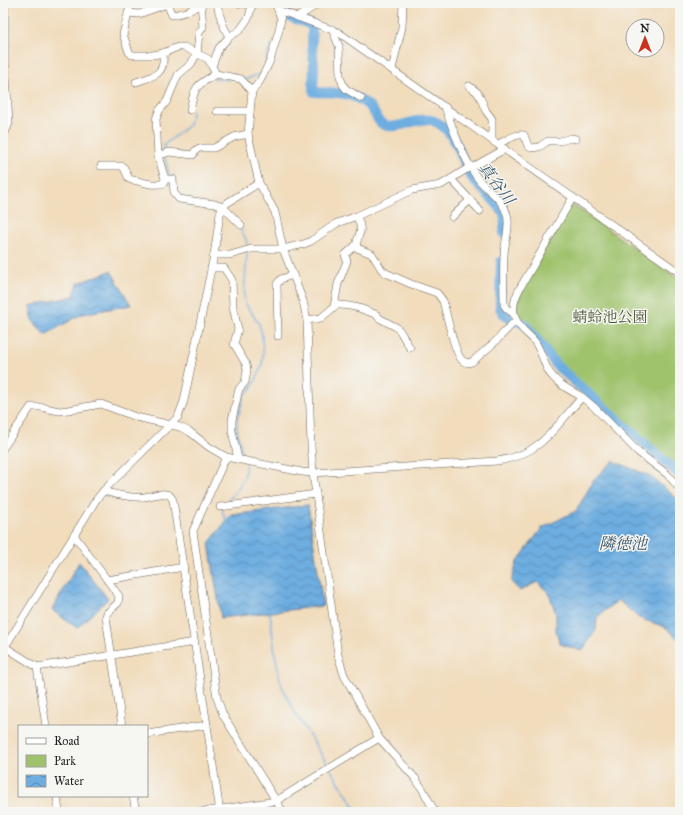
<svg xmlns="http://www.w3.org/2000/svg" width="683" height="815" viewBox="0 0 683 815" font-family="'IM FELL Great Primer','Noto Serif JP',serif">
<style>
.park{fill:#9fc26c;stroke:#5e6f44}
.water{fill:url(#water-waves);stroke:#44647e}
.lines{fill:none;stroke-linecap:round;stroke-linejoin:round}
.stream{stroke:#6dade0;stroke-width:1.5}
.river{stroke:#6dade0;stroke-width:10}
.minor-casing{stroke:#675f54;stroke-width:8}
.minor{stroke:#fff;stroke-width:7}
.labels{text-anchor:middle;stroke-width:3;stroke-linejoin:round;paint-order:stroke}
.park-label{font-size:15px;fill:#4a5638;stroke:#f6f6f2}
.water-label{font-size:16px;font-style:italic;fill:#3c566a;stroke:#f6f6f2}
</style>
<defs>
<pattern id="water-waves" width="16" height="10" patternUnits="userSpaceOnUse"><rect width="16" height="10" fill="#6dade0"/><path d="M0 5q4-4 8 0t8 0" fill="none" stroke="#598cb5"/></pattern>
</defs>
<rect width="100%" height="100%" fill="#f6f6f2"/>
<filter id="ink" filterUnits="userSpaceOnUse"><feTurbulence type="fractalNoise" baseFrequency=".025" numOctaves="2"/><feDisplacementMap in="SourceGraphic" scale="8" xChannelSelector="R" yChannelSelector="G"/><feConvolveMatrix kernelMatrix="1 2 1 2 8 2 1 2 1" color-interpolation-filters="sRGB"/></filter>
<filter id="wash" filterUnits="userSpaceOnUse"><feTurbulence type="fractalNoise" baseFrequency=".012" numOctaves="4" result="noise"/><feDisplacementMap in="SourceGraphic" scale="16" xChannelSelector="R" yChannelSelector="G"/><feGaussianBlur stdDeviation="0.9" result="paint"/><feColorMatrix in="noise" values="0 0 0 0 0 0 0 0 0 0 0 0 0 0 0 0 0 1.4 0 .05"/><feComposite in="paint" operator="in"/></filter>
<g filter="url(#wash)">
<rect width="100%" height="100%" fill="#f1dcbc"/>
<path class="park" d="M569 205H573L680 280V473L558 364 531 327 527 323 519 319 517 309 518 299Z"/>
<g class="water">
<path d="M111 271 131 305 82 314 45 335 33 321 30 306 74 296 78 283Z"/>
<path d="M613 461 650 476 680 501V641L665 627 639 618 618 600 597 617 596 630 582 651 560 644 556 630V614L549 593 537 582 520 591 511 582 517 562 542 528 576 511 595 478Z"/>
<path d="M308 505 323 606 221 618 209 543 231 515Z"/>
<path d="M79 562 108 599 77 628 52 610Z"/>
</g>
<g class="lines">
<g class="stream">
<path d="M266 62 267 55 271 45"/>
<path d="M214 79 216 78 228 80"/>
<path d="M245 80 259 74 261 72"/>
<path d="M163 153 164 145 189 125 192 111"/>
<path d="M164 156 170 177"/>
<path d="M238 227C243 232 247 239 247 247"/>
<path d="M243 458 237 431V420L244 395 250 390 257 378 262 365 263 355 262 335 259 324 245 303 244 296 247 252"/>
<path d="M226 504C235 491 248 480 245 464"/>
<path d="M222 510 227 523"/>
<path d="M270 613 275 654 280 679 283 689 293 709 329 767"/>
<path d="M331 770 358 812"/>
</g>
<g class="river">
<path d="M282 3 287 16 312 25V46L314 68 313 89 314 92C335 93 352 91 369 106 374 110 376 119 381 123 395 134 418 114 434 121 456 130 460 158 471 176 479 190 498 199 504 215 506 221 504 228 504 234"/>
<path d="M501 261 500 308C507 322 515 318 526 325L557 366 680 475"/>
</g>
</g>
</g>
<g filter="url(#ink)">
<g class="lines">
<g class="minor-casing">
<g id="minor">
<path d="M131 3 123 34 129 52 132 55H153L163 53 178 47H184L208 59 216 74 241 79 252 91"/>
<path d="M217 3C219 16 223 26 229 37"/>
<path d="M237 3 252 5 258 3"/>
<path d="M276 3 278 10 281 11 338 32 680 273"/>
<path d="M278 10 281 19 279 30 270 61 260 81 252 91 248 134 259 183 275 212 283 249 303 301 307 320 311 445 313 473 338 655 344 675 379 738 415 778 423 790 435 812"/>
<path d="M128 13 139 14 167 4 172 15C184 13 192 11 200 3"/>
<path d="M298 17 319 3"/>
<path d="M332 29 339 46 340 76 343 85 346 89 361 98"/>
<path d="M212 66 219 48 229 37 240 30 249 17 252 5"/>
<path d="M392 69 402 27 403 3"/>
<path d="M136 82C152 76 166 76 163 53"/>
<path d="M469 86 477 92 480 97 486 111 492 119V140"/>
<path d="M445 107C453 130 462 155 476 176 485 190 502 197 507 214 511 227 504 243 504 256 503 272 504 289 504 305L507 309 514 314"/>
<path d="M190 110C195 86 195 86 216 74"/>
<path d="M217 111H250"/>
<path d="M5 133 9 123 5 59V3"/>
<path d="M498 144C506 141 516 133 524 135L528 146 531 148 539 147 548 141H560L571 138 576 139"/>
<path d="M158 156 169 152 193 155 195 151 199 148H214L234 137 248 134"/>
<path d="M101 166H122L124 168 129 179C137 181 156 187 164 183L165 179H173L174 193 179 199 215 204 223 207 241 225"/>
<path d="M471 168 505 149"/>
<path d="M165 179 158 156 156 119 159 111 167 101 178 75 191 64 197 53 199 33 203 27 201 3"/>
<path d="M451 179 480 211"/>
<path d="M357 216C358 221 362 227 360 232 359 238 355 242 357 248L372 254 382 270 386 273 411 284 437 293 443 301C446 312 455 356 463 361 466 363 469 363 472 362L495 342 516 320"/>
<path d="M452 217 470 200"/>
<path d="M214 255H230L251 249H283L304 244 311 241 337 223 357 216 412 190 441 185 470 167"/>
<path d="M211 268H224L232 280 233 307 238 329 234 344 246 364 247 371 245 382 239 389 232 420V431L238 459"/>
<path d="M335 305C350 304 363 309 377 315L379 318 396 327 400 331 410 348"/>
<path d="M307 320 321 318 334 307 338 284 347 261 345 255 356 245"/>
<path d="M278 336 277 284 281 279 293 275"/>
<path d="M582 397 594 407 638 452 667 474 680 489"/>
<path d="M3 448 31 407H41L59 411 68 410 101 404 136 417 180 427 190 432 209 447 226 457 302 472 313 473 497 461C541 455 554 428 582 397 570 390 555 383 548 370 543 361 541 351 535 342 531 336 524 332 520 326 510 314 513 301 520 288L573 197"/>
<path d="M226 457 193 531 217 698 223 715 283 812"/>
<path d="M103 491C117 495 130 498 144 497 151 496 159 493 166 494 170 494 171 497 173 500L220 812"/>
<path d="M220 507 316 494"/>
<path d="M74 535 119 596 118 603 107 613 106 617 122 726"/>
<path d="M107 580 184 567"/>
<path d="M5 647 37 667 195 642"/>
<path d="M3 650 96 500 105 489 171 424 178 417 184 401 214 255 220 214 223 207 227 203 259 183"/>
<path d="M37 667 46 726"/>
<path d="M147 734 207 725"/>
<path d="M57 796 59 812"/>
<path d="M133 796 136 812"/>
<path d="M201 812 276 801 379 738"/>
</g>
</g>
<use href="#minor" class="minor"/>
</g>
</g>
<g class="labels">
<g class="park-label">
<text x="610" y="322">蜻蛉池公園</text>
</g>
<g class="water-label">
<text transform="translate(497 183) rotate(53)" y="6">真谷川</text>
<text x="623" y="549">隣徳池</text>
</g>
</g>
<rect width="683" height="815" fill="none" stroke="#f6f6f2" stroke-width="16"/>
<rect x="18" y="725" width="130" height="72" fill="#f6f6f2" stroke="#9f9f9c"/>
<rect x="26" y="738" width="20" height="6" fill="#ffffff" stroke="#9f9f9c"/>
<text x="54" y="745" font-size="12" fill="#1c1c1c">Road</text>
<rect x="26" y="755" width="20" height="12" fill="#9fc26c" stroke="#9f9f9c"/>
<text x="54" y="765" font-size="12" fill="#1c1c1c">Park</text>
<rect x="26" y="775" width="20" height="12" fill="url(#water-waves)" stroke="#9f9f9c"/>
<text x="54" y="785" font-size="12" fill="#1c1c1c">Water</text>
<g transform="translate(645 38)"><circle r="19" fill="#f6f6f2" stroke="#9f9f9c"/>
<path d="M0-3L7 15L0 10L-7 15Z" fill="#c8321e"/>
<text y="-6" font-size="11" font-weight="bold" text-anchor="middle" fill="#1c1c1c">N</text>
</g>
</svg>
